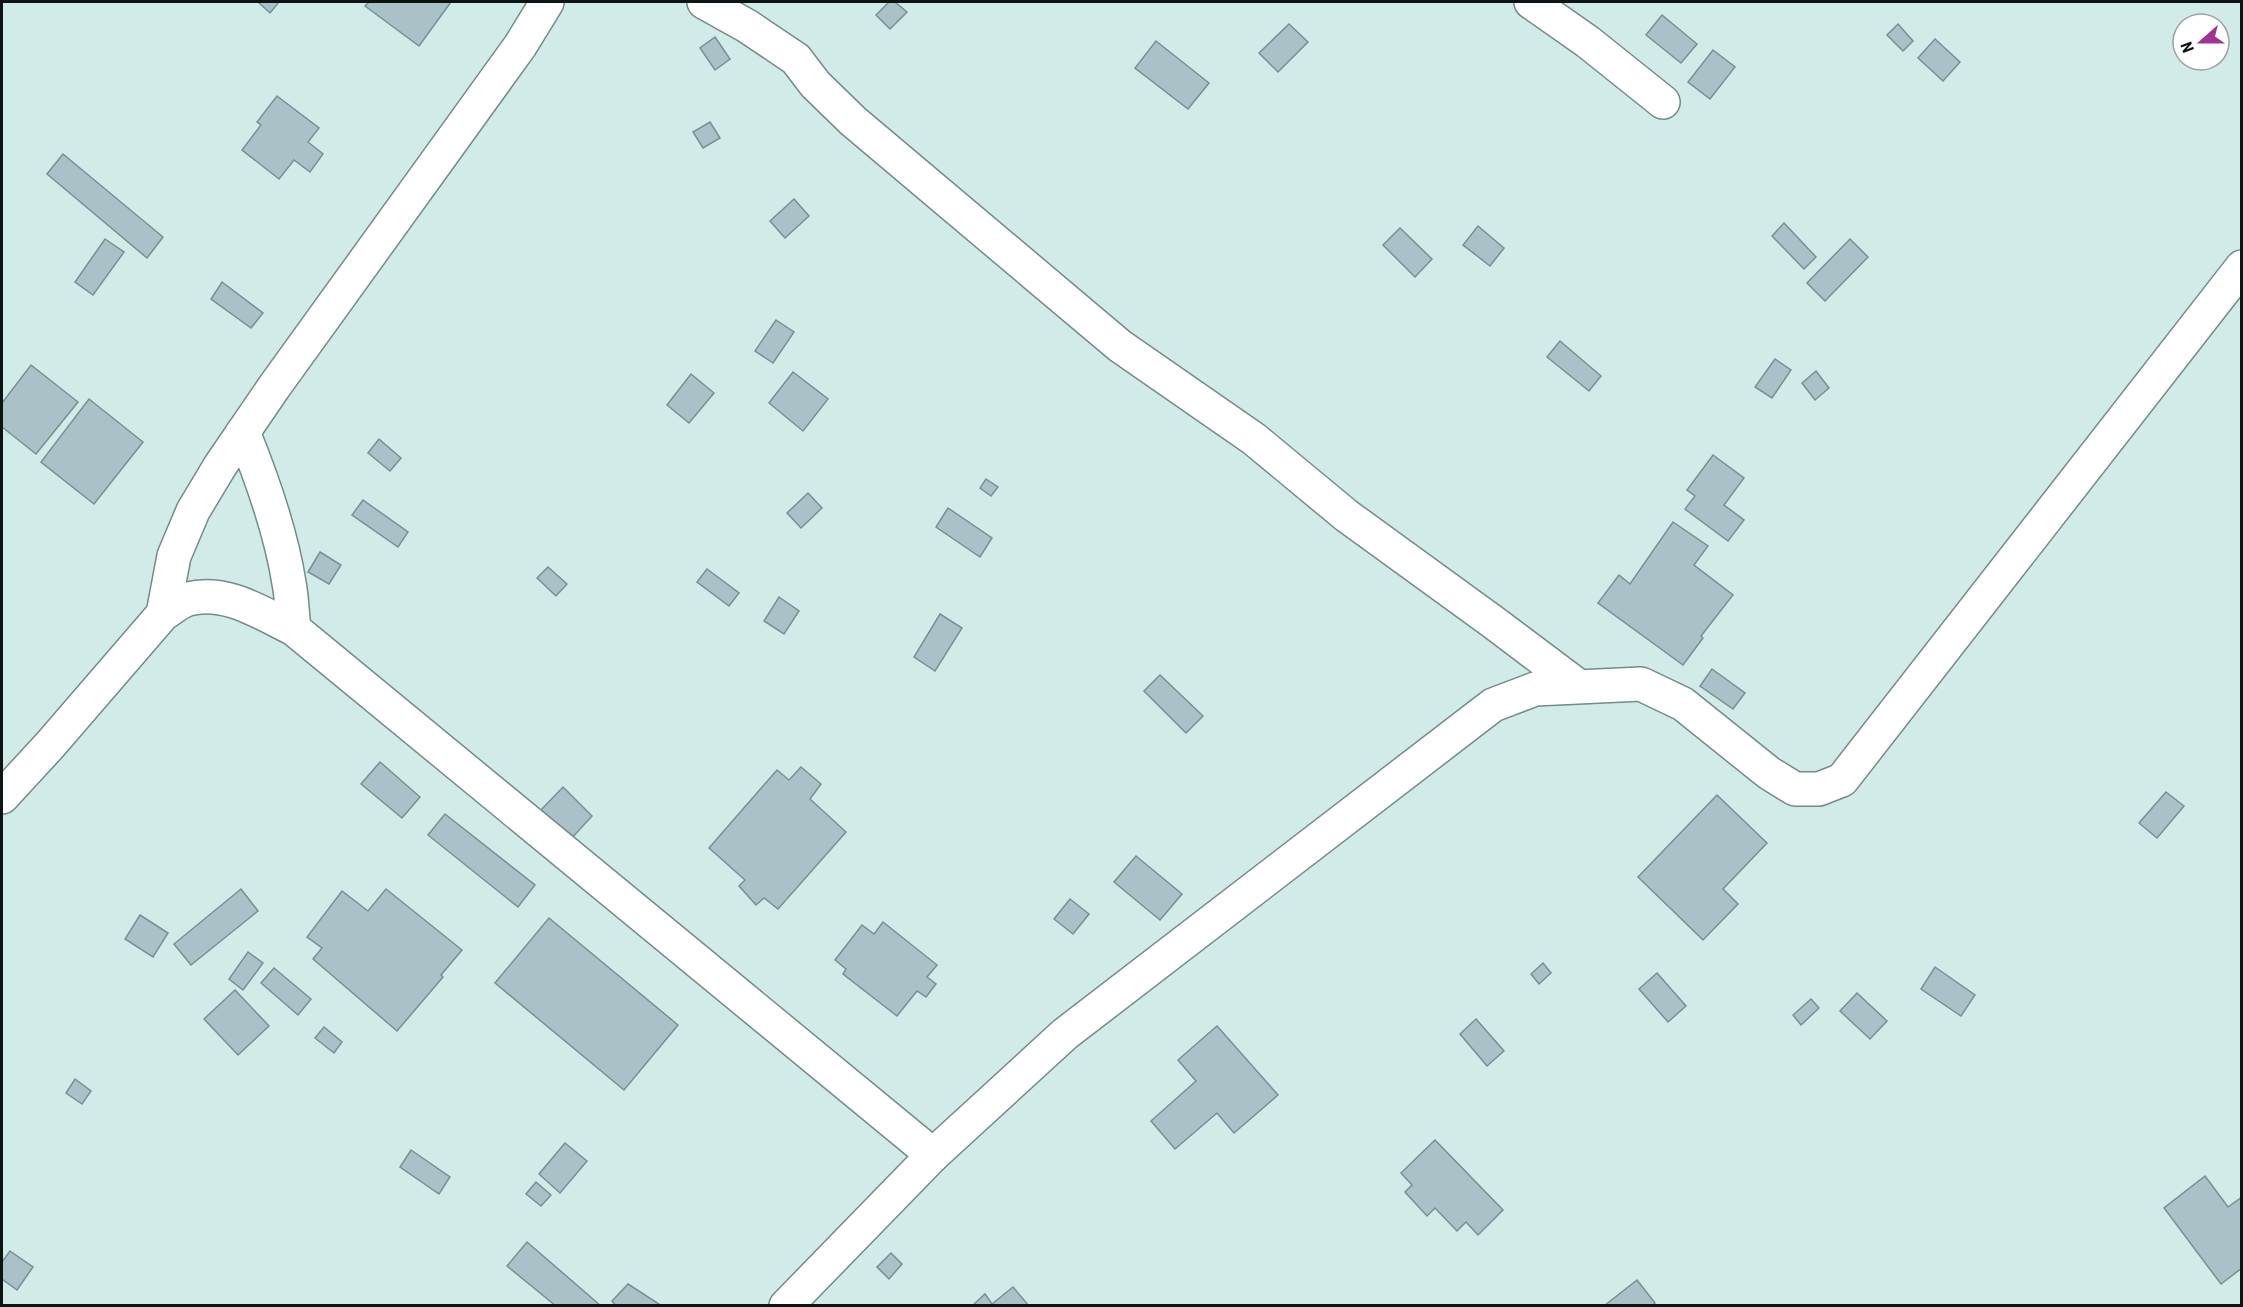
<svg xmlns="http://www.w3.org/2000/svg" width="2243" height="1307" viewBox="0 0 2243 1307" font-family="'Roboto Condensed',sans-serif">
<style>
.building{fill:#aac1c8;stroke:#788f95;stroke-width:1.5}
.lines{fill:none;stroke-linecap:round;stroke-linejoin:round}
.minor-casing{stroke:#738b89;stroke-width:36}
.minor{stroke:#fff;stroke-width:33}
</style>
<rect width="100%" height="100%" fill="#d1ebe9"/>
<g class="building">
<path d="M258 2H279L270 13Z"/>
<path d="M369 2H451L419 46 365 6Z"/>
<path d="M889 2H895L907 12 890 29 876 15Z"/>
<path d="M1662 15 1697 44 1681 63 1646 35Z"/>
<path d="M1289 24 1308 42 1278 72 1259 53Z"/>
<path d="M1898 24 1913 41 1903 51 1887 35Z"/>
<path d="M715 37 730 59 715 70 700 48Z"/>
<path d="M1935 39 1960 62 1943 81 1918 58Z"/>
<path d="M1156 41 1209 83 1188 109 1135 68Z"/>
<path d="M1713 50 1735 67 1710 99 1688 82Z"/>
<path d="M277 96 319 128 308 142 323 154 310 172 294 160 279 179 242 150 261 125 257 122Z"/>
<path d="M710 122 720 138 703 148 693 132Z"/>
<path d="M63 154 163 237 147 258 47 174Z"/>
<path d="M794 199 809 216 785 238 770 221Z"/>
<path d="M1784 223 1816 257 1804 269 1772 236Z"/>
<path d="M1478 226 1504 248 1490 266 1463 245Z"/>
<path d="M1400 228 1432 259 1415 277 1383 245Z"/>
<path d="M105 239 124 252 93 295 75 282Z"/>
<path d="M1850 239 1868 257 1825 301 1807 283Z"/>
<path d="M222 282 263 313 251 328 211 299Z"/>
<path d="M776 320 794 332 773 363 755 351Z"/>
<path d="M1560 341 1601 376 1589 391 1547 357Z"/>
<path d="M1775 359 1791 370 1772 398 1755 387Z"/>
<path d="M31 365 78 402 36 454 2 427V403Z"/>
<path d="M1816 371 1829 388 1815 400 1802 383Z"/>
<path d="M793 372 828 399 803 431 769 403Z"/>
<path d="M691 374 714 393 689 423 667 405Z"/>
<path d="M89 399 143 442 94 504 41 462Z"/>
<path d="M379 439 401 458 390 471 368 453Z"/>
<path d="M1713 455 1744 478 1724 505 1744 520 1728 541 1685 509 1695 496 1687 490Z"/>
<path d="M986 479 998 487 991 496 980 488Z"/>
<path d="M808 493 822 508 801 528 787 513Z"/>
<path d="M363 500 408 532 398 547 352 515Z"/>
<path d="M948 508 992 538 980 557 936 527Z"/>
<path d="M1673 522 1708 546 1694 565 1733 595 1701 636 1703 638 1683 665 1598 603 1619 575 1630 584Z"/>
<path d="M320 552 341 565 329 584 308 572Z"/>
<path d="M548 567 567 584 556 596 537 578Z"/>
<path d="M707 569 739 593 729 606 697 582Z"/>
<path d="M779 597 799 611 784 634 764 621Z"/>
<path d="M940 614 962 628 935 671 914 657Z"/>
<path d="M1712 669 1745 693 1733 709 1700 686Z"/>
<path d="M1160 675 1203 716 1186 733 1144 691Z"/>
<path d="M380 762 420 797 402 818 361 784Z"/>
<path d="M801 767 821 784 810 799 846 832 778 909 764 898 756 905 739 886 745 880 709 848 777 770 789 780Z"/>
<path d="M563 787 592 816 571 839 541 810Z"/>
<path d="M2166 792 2184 806 2157 838 2139 823Z"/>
<path d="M1717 795 1767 843 1723 889 1738 904 1703 940 1638 877Z"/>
<path d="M445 814 535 885 518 907 428 835Z"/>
<path d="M1136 856 1182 894 1160 920 1114 882Z"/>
<path d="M241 889 258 911 191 965 174 944Z"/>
<path d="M386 889 462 950 441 975 443 977 397 1031 313 959 322 948 307 937 342 891 368 911Z"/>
<path d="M1070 899 1089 914 1073 934 1054 919Z"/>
<path d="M140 915 168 933 153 957 125 939Z"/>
<path d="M549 918 678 1025 624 1090 495 983Z"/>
<path d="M883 922 937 965 927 977 936 984 926 997 917 991 897 1016 843 974 846 969 835 960 862 925 874 934Z"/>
<path d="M248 952 263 963 243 990 229 979Z"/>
<path d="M1543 963 1551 973 1539 984 1531 974Z"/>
<path d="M1935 967 1975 995 1961 1016 1921 989Z"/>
<path d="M274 968 311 999 298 1015 261 983Z"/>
<path d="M1657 973 1686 1006 1668 1022 1639 989Z"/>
<path d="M235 990 269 1026 238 1055 204 1019Z"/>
<path d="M1857 993 1887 1021 1870 1039 1840 1011Z"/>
<path d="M1811 999 1819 1008 1801 1025 1793 1015Z"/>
<path d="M1476 1019 1504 1051 1487 1066 1460 1034Z"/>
<path d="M1217 1026 1278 1095 1234 1133 1217 1113 1175 1149 1151 1121 1196 1081 1178 1060Z"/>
<path d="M324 1027 342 1042 334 1053 315 1038Z"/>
<path d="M75 1079 91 1091 82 1104 66 1093Z"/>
<path d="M1435 1140 1503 1210 1478 1235 1466 1222 1457 1231 1435 1208 1427 1216 1405 1192 1412 1185 1401 1173Z"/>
<path d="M565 1143 587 1161 560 1193 539 1174Z"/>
<path d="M411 1150 450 1177 439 1194 400 1167Z"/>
<path d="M2205 1176 2228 1207 2242 1197V1268L2221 1284 2164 1208Z"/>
<path d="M536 1182 551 1195 541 1206 526 1194Z"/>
<path d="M527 1242 601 1306H556L507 1266Z"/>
<path d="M10 1251 33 1267 17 1290 2 1279V1262Z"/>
<path d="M891 1253 902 1264 889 1279 877 1267Z"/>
<path d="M1637 1280 1655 1303 1652 1306H1604Z"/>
<path d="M628 1284 662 1306H616L612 1301Z"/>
<path d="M1013 1287 1029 1306H972L985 1294 992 1304Z"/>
</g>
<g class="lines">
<g class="minor-casing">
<g id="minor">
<path d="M704 2 747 26 796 59 815 84 853 121 1120 346 1254 439 1347 516 1493 622 1578 686"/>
<path d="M1531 2 1588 42 1663 102"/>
<path d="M243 432C263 481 281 532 289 583 292 598 292 614 294 629"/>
<path d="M163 614 174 556 193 511 220 466 274 387 520 46 547 2"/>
<path d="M2 797 50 745 163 614C171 609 179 602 188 599 226 589 261 613 294 629L933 1155"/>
<path d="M786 1306 933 1155 1065 1034 1493 705 1535 689 1641 684 1683 704 1769 773 1795 789H1819L1842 780 2242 267"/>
</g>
</g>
<use href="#minor" class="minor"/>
</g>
<rect width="2243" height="1307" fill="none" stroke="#0c1514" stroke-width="6"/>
<g transform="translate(2201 42) rotate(249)"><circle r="28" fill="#ffffff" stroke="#9ea1a1" stroke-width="1.5"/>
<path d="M0-4.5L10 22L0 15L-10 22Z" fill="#9f3393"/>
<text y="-9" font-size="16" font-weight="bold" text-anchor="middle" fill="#0c1514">N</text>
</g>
</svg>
